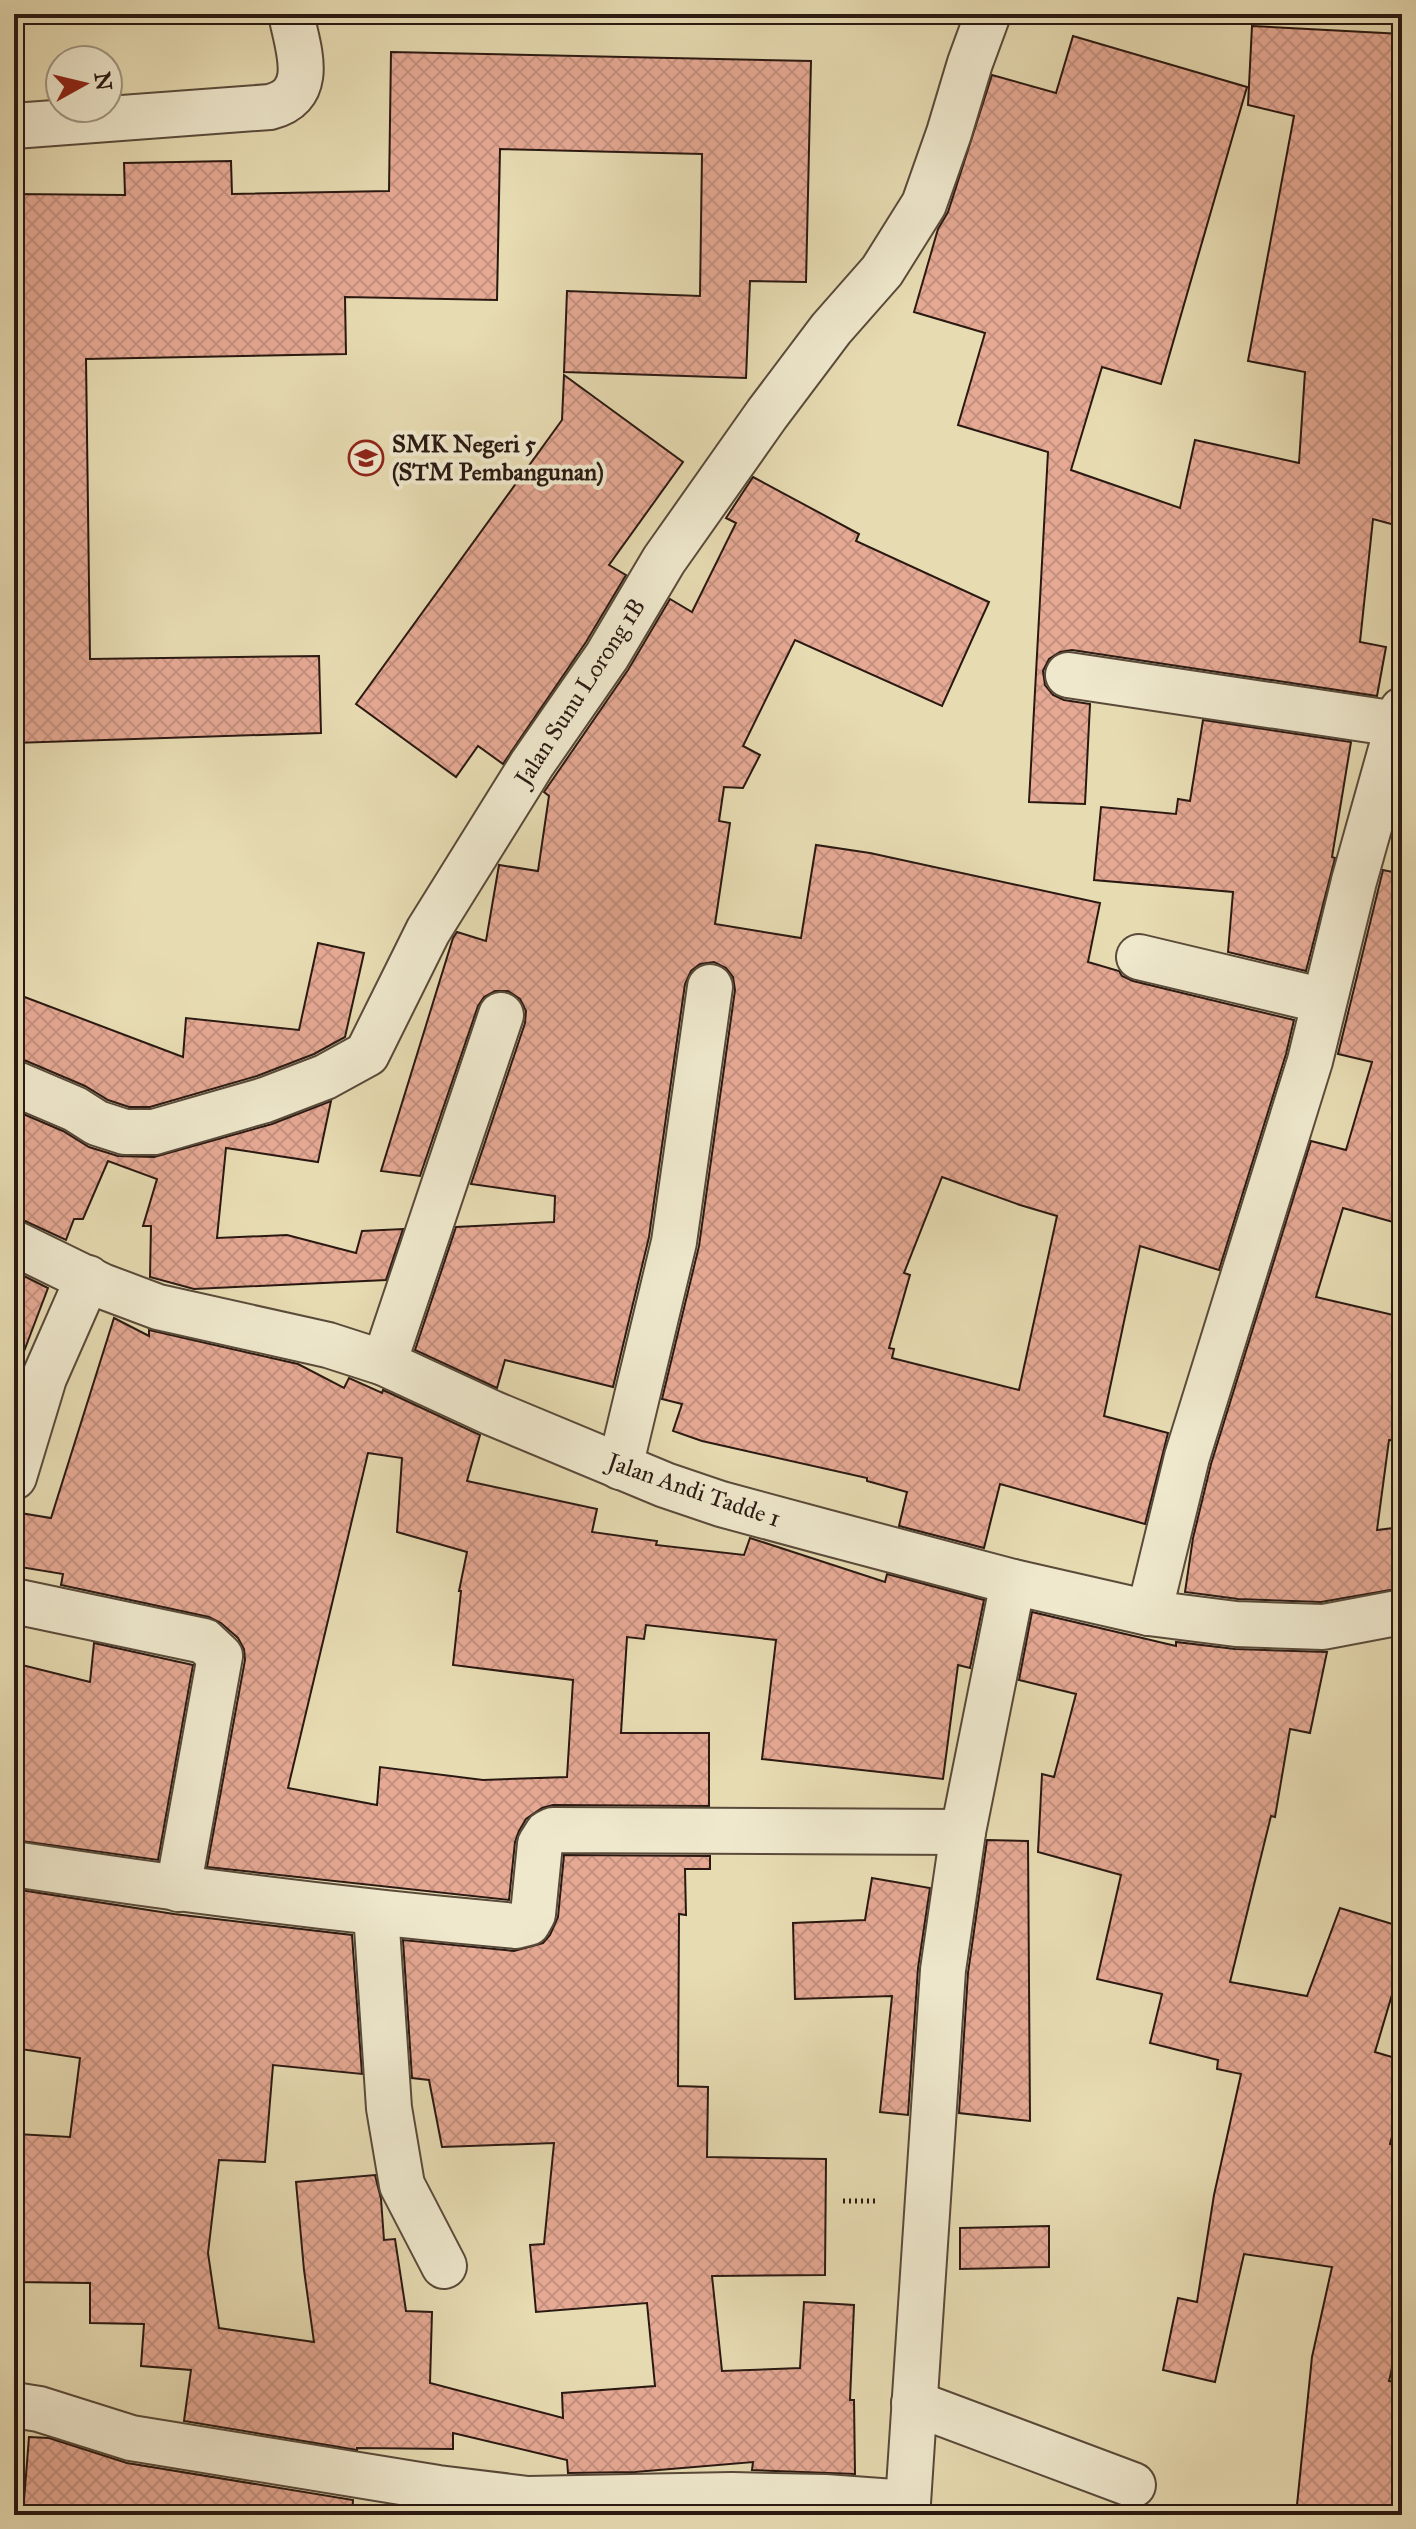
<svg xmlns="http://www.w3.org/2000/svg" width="1416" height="2529" viewBox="0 0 1416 2529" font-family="'IM FELL Great Primer',serif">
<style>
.building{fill:url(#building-cross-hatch);stroke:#2a1912;stroke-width:2;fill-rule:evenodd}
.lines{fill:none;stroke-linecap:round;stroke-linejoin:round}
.street-casing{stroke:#594a3a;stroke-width:48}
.path{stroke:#2a1912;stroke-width:5;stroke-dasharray:2 4;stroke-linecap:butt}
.street{stroke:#efe8cd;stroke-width:44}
.labels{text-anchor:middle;stroke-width:8;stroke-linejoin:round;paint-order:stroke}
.poi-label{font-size:24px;font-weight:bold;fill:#2a1912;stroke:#efe8cd;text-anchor:start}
.street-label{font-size:24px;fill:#2a1912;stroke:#efe8cd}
</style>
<defs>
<pattern id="building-cross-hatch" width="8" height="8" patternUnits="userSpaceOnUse" patternTransform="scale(2)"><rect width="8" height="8" fill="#e6a994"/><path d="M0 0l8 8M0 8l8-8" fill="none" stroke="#c5917f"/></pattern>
</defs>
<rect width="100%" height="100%" fill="#e7dbb2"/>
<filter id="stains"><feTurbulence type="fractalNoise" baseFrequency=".0025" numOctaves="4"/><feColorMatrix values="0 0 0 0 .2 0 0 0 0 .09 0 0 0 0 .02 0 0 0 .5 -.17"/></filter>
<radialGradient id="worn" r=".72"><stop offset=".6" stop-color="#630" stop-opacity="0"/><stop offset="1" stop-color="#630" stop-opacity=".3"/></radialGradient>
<g class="building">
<path d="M1252 26 1402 34V527L1373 519 1360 642 1386 647 1377 696 1072 650 1060 652 1049 659 1043 671 1045 685 1053 695 1064 700 1090 704 1085 804 1029 802 1048 452 958 425 985 333 914 312 938 229 948 212 992 75 1056 93 1073 36 1247 87 1161 384 1102 367 1071 470 1180 508 1195 440 1299 463 1305 372 1248 361 1294 116 1248 105Z"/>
<path d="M391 52 811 61 806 282 750 281 746 378 564 372 567 291 700 296 702 154 500 149 497 300 345 297 346 354 86 359 90 659 319 656 321 733 14 743V194L125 195 124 163 231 161 232 194 389 191Z"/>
<path d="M564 375 683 462 609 565 626 575 586 642 503 764 478 746 456 777 356 704 562 420Z"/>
<path d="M753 477 859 534 856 541 989 602 942 706 795 640 743 746 760 755 743 788 724 787 719 821 730 823 715 924 801 938 816 845 870 853 1100 903 1088 962 1119 971 1122 976 1133 981 1294 1020 1286 1054 1219 1270 1140 1246 1104 1416 1168 1433 1145 1524 1000 1484 984 1548 899 1526 907 1492 867 1481V1478L702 1441 673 1431 682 1404 662 1399 699 1246 735 990 733 977 726 968 714 962 700 964 691 971 685 984 649 1237 613 1387 505 1360 497 1388 415 1350 456 1227 554 1222 555 1196 471 1184 525 1023 526 1011 520 999 508 991H495L484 997 478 1006 420 1176 381 1171 453 938 457 932 486 941 499 865 538 871 549 796 544 792 628 670 670 599 692 612 736 523 726 518ZM942 1177 1020 1205 1057 1216 1019 1390 892 1358 894 1349 889 1348 910 1275 904 1273Z"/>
<path d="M1203 720 1351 742 1332 857 1335 858 1306 971 1228 952 1233 892 1094 880 1101 807 1176 814 1178 799 1190 801Z"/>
<path d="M1383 870 1402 874V1190L1393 1222 1343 1208 1316 1297 1402 1317V1441L1389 1440 1377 1530 1402 1527V1588L1321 1602 1238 1599 1185 1592 1193 1538 1211 1464 1311 1141 1346 1150 1372 1062 1338 1054Z"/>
<path d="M318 943 364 953 345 1037 314 1054 257 1076 150 1107H129L108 1100 85 1086 24 1060 14 1058V993L183 1057 186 1018 299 1030Z"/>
<path d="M331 1101 318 1162 226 1148 217 1238 287 1235 356 1253 362 1231 403 1229 386 1280 194 1289 150 1277 151 1226H143L157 1179 108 1161 83 1219H74L66 1240 25 1221 14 1218V1110L63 1131 89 1147 118 1156 154 1157 272 1124Z"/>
<path d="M14 1271 48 1288 18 1367 14 1366Z"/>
<path d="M114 1318 149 1336V1330L298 1364 344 1388 349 1378 382 1393 383 1390 480 1435 467 1481 597 1509 592 1532 657 1541 656 1545 744 1555 750 1538 885 1582 887 1574 984 1600 970 1668 958 1665 943 1779 762 1759 776 1640 646 1625 644 1639 627 1637 621 1733H709V1806L553 1805 542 1808 526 1819 519 1831 515 1842 509 1900 207 1867 245 1660 244 1649 238 1638 221 1623 209 1617 61 1585 63 1574 14 1566V1512L51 1518ZM368 1453 402 1458 397 1532 467 1552 459 1591H461L453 1665 573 1680 567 1777 483 1780 380 1767 377 1805 288 1788Z"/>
<path d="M1032 1612 1176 1646V1642L1235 1649 1327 1652 1310 1733 1290 1729 1275 1817 1271 1816 1230 1982 1307 1996 1340 1908 1402 1927V1961L1375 2052 1402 2060V2100L1390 2144 1402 2146V2325L1389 2381 1402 2382V2515H1296L1312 2357 1332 2267 1244 2254 1215 2382 1163 2370 1178 2298 1197 2302 1214 2195 1241 2074 1217 2069 1218 2060 1150 2043 1162 1994 1097 1979 1121 1875 1038 1852 1042 1774 1054 1777 1076 1694 1019 1680Z"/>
<path d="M94 1643 193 1665 158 1860 14 1840V1663L90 1682Z"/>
<path d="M987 1840 1028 1841 1030 2121 959 2113 968 1973Z"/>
<path d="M564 1855 710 1856V1869H685L686 1915 679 1914 678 2086 708 2087 707 2157 826 2159 825 2275 712 2276 722 2371 800 2368 804 2302 854 2305 850 2400H854L855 2474 752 2470 753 2462 635 2472 568 2473 567 2460 453 2433V2449L357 2448V2450L184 2421 191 2370 141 2366 144 2324 90 2323V2283L14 2282V2180L17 2134 70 2137 80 2058 14 2048V1889L174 1914 352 1935 362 2074 273 2065 265 2162 219 2160 208 2253 219 2328 314 2342 304 2270 296 2182 375 2175 381 2199 384 2240 395 2239 406 2311 432 2312 430 2383 563 2418 562 2393 655 2386 647 2303 536 2312 530 2245 544 2244 554 2143 442 2147 429 2080 412 2078 403 1940 514 1951 543 1943 550 1935 558 1917Z"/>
<path d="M872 1878 930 1888 918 1968 908 2115 880 2112 892 1996 795 1999 793 1923 865 1920Z"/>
<path d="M1049 2226V2267L960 2269V2228Z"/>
<path d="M29 2437 49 2438 127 2463 353 2500 352 2515H49L23 2513Z"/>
</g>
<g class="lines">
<g class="street-casing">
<g id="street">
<path d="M14 126 270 107C317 95 298 49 291 14"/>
<path d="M1068 675 1397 724"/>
<path d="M1139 957 1324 1001"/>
<path d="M14 1083 75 1109 97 1123 125 1132H154L265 1100 325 1077 367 1054 428 931 532 764 607 656 664 560 767 414 831 329 882 271 924 204 949 133 970 63 988 14"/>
<path d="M14 1243 102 1286 158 1307 328 1345 384 1363 492 1413 665 1485 721 1504 821 1531 1013 1582 1149 1613 1236 1624 1323 1627 1402 1612"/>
<path d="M384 1363 501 1015"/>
<path d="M620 1467 674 1242 710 987"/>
<path d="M14 1477 44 1378 88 1278"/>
<path d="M14 1601 204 1641 220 1656 178 1889"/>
<path d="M1149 1613 1187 1457 1310 1061 1354 881 1402 710"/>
<path d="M14 1864C181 1890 348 1911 516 1926L528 1923 533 1914 540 1844 547 1833 553 1830 963 1832"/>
<path d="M376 1913 389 2108 402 2185 444 2266"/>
<path d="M914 2403 1133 2485"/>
<path d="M14 2405 39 2409 131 2438 438 2488 528 2499 732 2495 825 2497 908 2503"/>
<path d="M905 2515 908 2503 943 1970 963 1832 1013 1582"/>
</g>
</g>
<path class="path" d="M843 2201H878"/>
<use href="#street" class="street"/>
</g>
<defs>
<g id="school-ring" transform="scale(1.8)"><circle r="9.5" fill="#efe8cd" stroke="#8f2418" stroke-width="1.5"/><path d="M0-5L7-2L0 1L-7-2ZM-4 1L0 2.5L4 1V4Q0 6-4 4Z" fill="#8f2418"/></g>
</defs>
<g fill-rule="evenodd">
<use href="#school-ring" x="366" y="458"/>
</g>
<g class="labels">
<g class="poi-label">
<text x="392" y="452">SMK Negeri 5<tspan x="392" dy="28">(STM Pembangunan)</tspan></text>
</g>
<g class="street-label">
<text transform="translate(580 692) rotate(-57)" y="8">Jalan Sunu Lorong 1B</text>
<text transform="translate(694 1490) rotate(19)" y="8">Jalan Andi Tadde 1</text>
</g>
</g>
<rect width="1416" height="2529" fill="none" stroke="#e7dbb2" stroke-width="48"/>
<rect x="16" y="16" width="1384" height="2497" fill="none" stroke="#2a1912" stroke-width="4"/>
<rect x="24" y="24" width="1368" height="2481" fill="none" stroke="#2a1912" stroke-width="2"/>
<g transform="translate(84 84) rotate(82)"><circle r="38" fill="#efe8cd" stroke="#a09582" stroke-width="2"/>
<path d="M0-6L14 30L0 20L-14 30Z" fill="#8f2418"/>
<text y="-12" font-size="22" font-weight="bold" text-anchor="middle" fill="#2a1912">N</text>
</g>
<rect width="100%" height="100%" filter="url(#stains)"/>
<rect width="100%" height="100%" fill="url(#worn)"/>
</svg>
